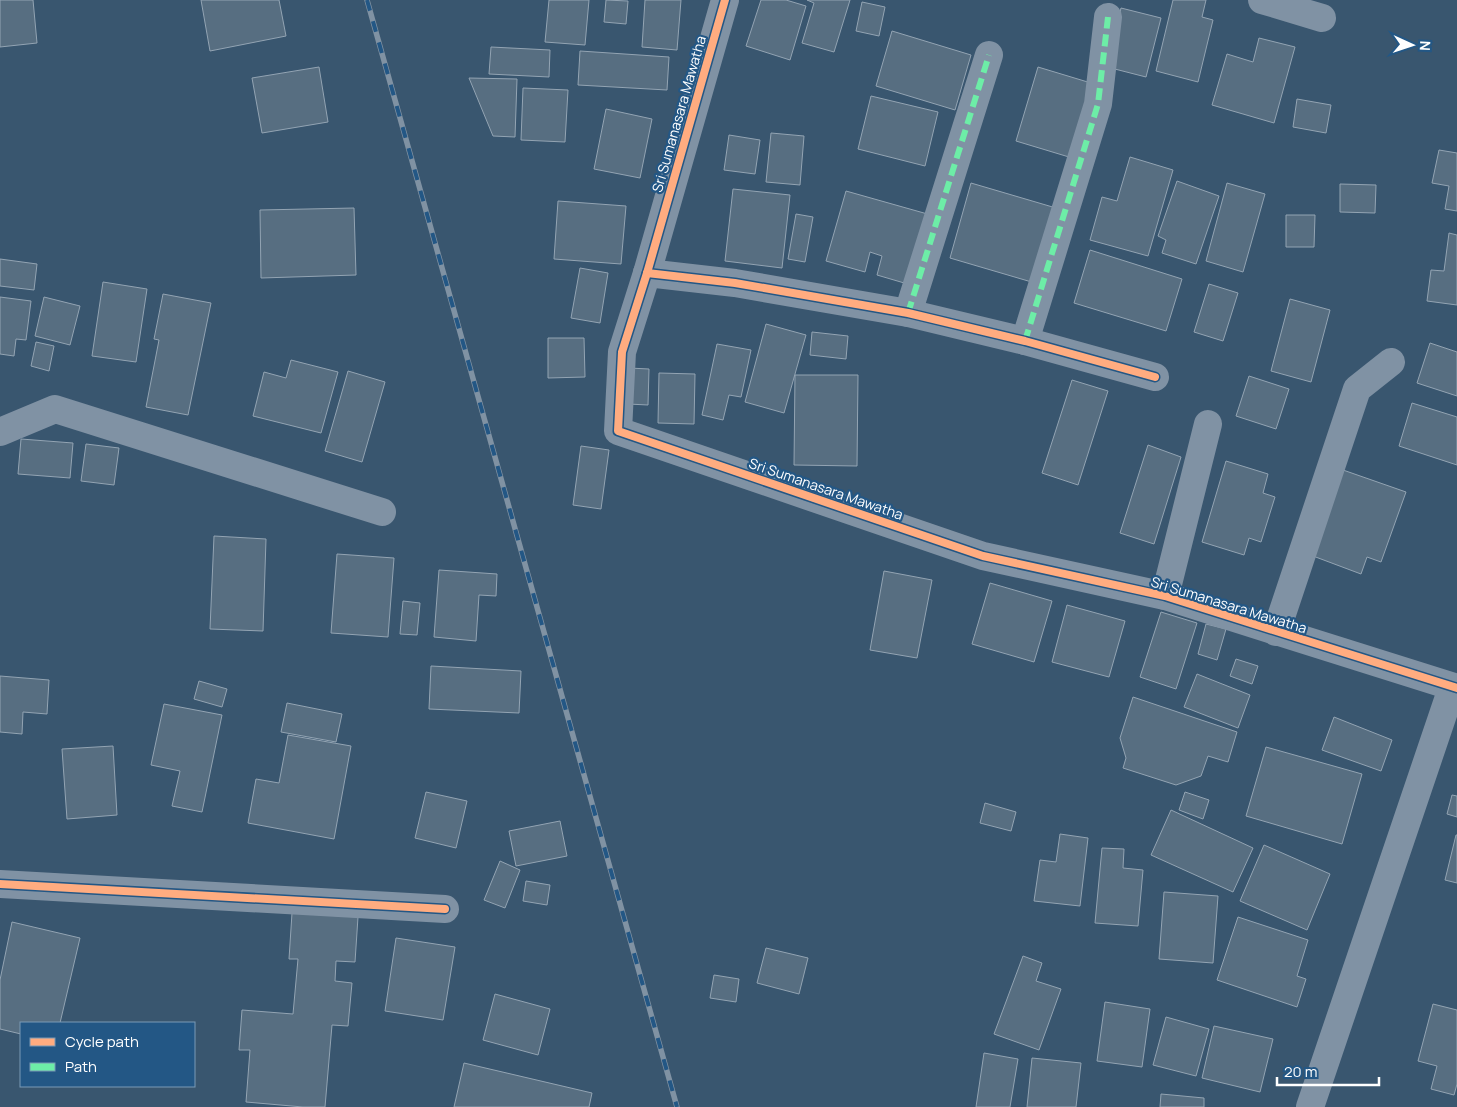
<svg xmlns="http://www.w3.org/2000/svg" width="1457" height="1107" viewBox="0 0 1457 1107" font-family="Manrope,sans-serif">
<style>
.building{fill:#576e81;stroke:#93a4b3}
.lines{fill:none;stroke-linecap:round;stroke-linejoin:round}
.street{stroke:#8092a4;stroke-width:28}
.rail-casing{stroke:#8092a3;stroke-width:5.5}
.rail{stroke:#235785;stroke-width:4;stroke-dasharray:11;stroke-linecap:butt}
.quiet{stroke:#6deda7;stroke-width:6;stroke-dasharray:12 6;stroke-linecap:butt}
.cycleway-casing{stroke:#235785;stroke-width:11}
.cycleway{stroke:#ffac80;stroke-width:8}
.labels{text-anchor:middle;stroke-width:4.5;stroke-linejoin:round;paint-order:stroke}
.street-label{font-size:14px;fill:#fff;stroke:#235785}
</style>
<rect width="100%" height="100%" fill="#39566f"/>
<g class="building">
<path d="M0 0H33L37 43 0 47Z"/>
<path d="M201 0H279L286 36 210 51Z"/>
<path d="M549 0H589L585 45 545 42Z"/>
<path d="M606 0 628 1 626 24 604 22Z"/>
<path d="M645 0H681L677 50 642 47Z"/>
<path d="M761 0H786L806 6 790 60 746 46Z"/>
<path d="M807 0H850L834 52 802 43 814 3Z"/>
<path d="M1173 0H1206L1202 17 1213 20 1198 82 1156 71Z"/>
<path d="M862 2 885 7 879 36 856 31Z"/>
<path d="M1121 8 1161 18 1146 77 1107 67Z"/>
<path d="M892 31 971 55 955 110 876 86Z"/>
<path d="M1259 38 1295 47 1274 123 1212 105 1227 54 1253 62Z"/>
<path d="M491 47 550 50 549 77 489 74Z"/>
<path d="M580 51 669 57 667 90 578 85Z"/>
<path d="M319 67 328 122 262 133 252 78Z"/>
<path d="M1038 67 1091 83 1069 157 1016 141Z"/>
<path d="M469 78 517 79 515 137 493 136Z"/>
<path d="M523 88 568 90 565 142 521 140Z"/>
<path d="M871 96 938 112 925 166 858 149Z"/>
<path d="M1297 99 1331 105 1326 133 1293 127Z"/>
<path d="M606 109 652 119 640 178 594 169Z"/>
<path d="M771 133 804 136 800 185 766 182Z"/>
<path d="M729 135 760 140 755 174 724 170Z"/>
<path d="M1439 150 1457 153V211L1445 209 1449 186 1432 183Z"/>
<path d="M1130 157 1173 170 1148 256 1090 240 1102 197 1117 201Z"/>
<path d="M1177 181 1219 196 1196 264 1162 253 1166 240 1158 236Z"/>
<path d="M971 183 1056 208 1035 283 950 258Z"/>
<path d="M1227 183 1265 194 1243 272 1206 261Z"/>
<path d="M1340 184 1376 185 1375 213 1340 212Z"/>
<path d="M733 189 790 195 782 268 725 261Z"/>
<path d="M846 191 931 215 911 285 877 275 882 256 870 252 865 272 826 261Z"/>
<path d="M558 201 626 206 621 264 554 259Z"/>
<path d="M354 208 356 275 261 278 260 210Z"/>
<path d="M796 214 813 217 805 262 788 259Z"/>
<path d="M1286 215H1315L1314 247H1286Z"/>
<path d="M1449 233 1457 235V305L1427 301 1431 270 1444 271Z"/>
<path d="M1090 250 1182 279 1166 331 1074 303Z"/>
<path d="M0 259 37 264 34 290 0 286Z"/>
<path d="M580 268 608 273 600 323 571 318Z"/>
<path d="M103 282 147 289 136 362 92 356Z"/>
<path d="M1209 284 1238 293 1223 341 1194 332Z"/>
<path d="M163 294 211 303 188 415 146 407 159 340 154 339Z"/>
<path d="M0 297 31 301 26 340 16 339 14 356 0 354Z"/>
<path d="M44 297 80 306 70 345 35 336Z"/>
<path d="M1290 299 1330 310 1311 382 1271 371Z"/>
<path d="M766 324 806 335 784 413 745 402Z"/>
<path d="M812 332 848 336 846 359 810 355Z"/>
<path d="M548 338H584L585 377 548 378Z"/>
<path d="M36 342 54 346 49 371 31 366Z"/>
<path d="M1430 343 1457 352V396L1417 383Z"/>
<path d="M717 344 751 350 741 397 729 395 723 420 702 415Z"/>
<path d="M291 360 338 372 321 433 253 416 264 372 286 378Z"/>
<path d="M629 368 649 369 648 405 628 404Z"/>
<path d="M348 371 385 382 362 462 325 451Z"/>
<path d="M659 373 695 374 694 424 658 423Z"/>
<path d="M795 375H858L857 466 794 465Z"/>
<path d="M1249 376 1289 389 1276 429 1236 416Z"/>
<path d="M1072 380 1108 391 1078 485 1042 473Z"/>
<path d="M1412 403 1457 417V465L1399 446Z"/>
<path d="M21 439 73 443 70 478 18 474Z"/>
<path d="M86 444 119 448 114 485 81 481Z"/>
<path d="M1148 445 1181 457 1154 544 1120 533Z"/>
<path d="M581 446 609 450 601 509 573 505Z"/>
<path d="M1226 461 1268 474 1263 493 1275 497 1261 542 1249 538 1244 555 1202 542Z"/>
<path d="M1343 470 1406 492 1381 562 1367 557 1361 574 1313 556Z"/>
<path d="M214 536 266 539 263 631 210 629Z"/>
<path d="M337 554 394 558 388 637 331 633Z"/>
<path d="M439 570 497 574 496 596 479 595 476 641 434 637Z"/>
<path d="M884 571 932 580 917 658 870 650Z"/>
<path d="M990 583 1052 601 1034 662 972 644Z"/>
<path d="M403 601 420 603 417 635 400 634Z"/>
<path d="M1067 605 1125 621 1109 677 1052 662Z"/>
<path d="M1161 612 1197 623 1176 689 1140 677Z"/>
<path d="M1206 624 1226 629 1217 660 1198 654Z"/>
<path d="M1236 659 1258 666 1252 684 1230 676Z"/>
<path d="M431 666 521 671 519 713 429 709Z"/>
<path d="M1197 674 1250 695 1238 728 1184 707Z"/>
<path d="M0 676 49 680 47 714 23 712 22 734 0 732Z"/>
<path d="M199 681 227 689 222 707 194 699Z"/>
<path d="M1133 697 1237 732 1228 762 1208 756 1201 776 1176 785 1123 768 1126 758 1120 738Z"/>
<path d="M287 703 342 714 336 742 281 732Z"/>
<path d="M164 704 222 715 202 812 172 806 180 771 151 765Z"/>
<path d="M1334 717 1392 740 1381 771 1322 750Z"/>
<path d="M288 735 351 746 334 839 248 823 256 779 279 783Z"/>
<path d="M113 746 117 815 67 819 62 749Z"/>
<path d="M1266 747 1362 774 1342 844 1246 816Z"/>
<path d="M426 792 467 801 456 848 415 838Z"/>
<path d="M1185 792 1209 800 1203 819 1179 810Z"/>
<path d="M1452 795 1457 796V817L1447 814Z"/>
<path d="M985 803 1016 812 1011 831 980 823Z"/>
<path d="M1171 810 1253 848 1233 892 1151 855Z"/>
<path d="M560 821 567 856 516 866 509 831Z"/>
<path d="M1060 834 1088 838 1080 906 1034 901 1040 860 1056 862Z"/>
<path d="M1456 835H1457V883L1445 880Z"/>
<path d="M1264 845 1330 874 1307 930 1240 901Z"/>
<path d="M1102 848 1124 849 1123 868 1143 870 1138 926 1095 923Z"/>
<path d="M500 861 520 870 505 908 484 900Z"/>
<path d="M526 881 550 885 547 905 523 901Z"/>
<path d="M1164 892 1218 896 1213 963 1159 959Z"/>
<path d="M292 913 358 917 355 962 336 961 335 981 352 983 348 1026 332 1025 325 1107H303L246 1102 250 1050H239L242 1010 293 1014 298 959H289Z"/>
<path d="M1238 917 1308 940 1297 976 1306 979 1297 1007 1217 980Z"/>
<path d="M12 922 80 938 60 1023H21V1034L0 1029V980Z"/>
<path d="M396 938 455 947 443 1020 385 1011Z"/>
<path d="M766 948 808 958 799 994 757 983Z"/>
<path d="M1023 956 1042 963 1036 981 1061 989 1039 1050 994 1034Z"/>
<path d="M714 975 739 979 736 1002 710 998Z"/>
<path d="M495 994 550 1009 538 1055 483 1040Z"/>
<path d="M1105 1002 1150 1009 1142 1067 1097 1061Z"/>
<path d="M1433 1004 1457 1010V1084L1454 1095 1431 1089 1437 1066 1418 1061Z"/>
<path d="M1166 1017 1209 1029 1196 1076 1153 1065Z"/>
<path d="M1214 1026 1273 1039 1260 1092 1202 1078Z"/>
<path d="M984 1053 1018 1059 1010 1107H976Z"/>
<path d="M1032 1058 1081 1063 1076 1107H1027Z"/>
<path d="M464 1063 592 1093 589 1107H454Z"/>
<path d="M1161 1094 1204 1098V1107H1160Z"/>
</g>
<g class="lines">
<g class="street">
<path d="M725 0 647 273 622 352 618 431 983 556 1165 596 1457 688"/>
<path d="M1262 0 1322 18"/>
<path d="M647 273 735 283 908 313 1025 341 1155 377"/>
<path d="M908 313 989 55"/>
<path d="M1025 341 1098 104 1108 17"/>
<path d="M0 432 55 409 382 512"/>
<path d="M1165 596 1208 424"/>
<path d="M1276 632 1357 389 1391 362"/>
<path d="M0 884 445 909"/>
<path d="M1310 1107 1452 688"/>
</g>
<g class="rail-casing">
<path id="rail" d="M367 0 677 1107"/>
</g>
<use href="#rail" class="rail"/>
<g class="quiet">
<path d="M908 313 989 55"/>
<path d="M1025 341 1098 104 1108 17"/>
</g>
<g class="cycleway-casing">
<g id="cycleway">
<path d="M725 0 647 273 622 352 618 431 983 556 1165 596 1457 688"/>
<path d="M647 273 735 283 908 313 1025 341 1155 377"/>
<path d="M0 884 445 909"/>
</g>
</g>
<use href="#cycleway" class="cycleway"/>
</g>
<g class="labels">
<g class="street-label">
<text transform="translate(679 114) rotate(-74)" y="5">Sri Sumanasara Mawatha</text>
<text transform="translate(826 489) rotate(19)" y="5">Sri Sumanasara Mawatha</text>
<text transform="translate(1229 605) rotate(17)" y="5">Sri Sumanasara Mawatha</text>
</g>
</g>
<rect x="20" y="1022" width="175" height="65" fill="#235785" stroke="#7b9ab6"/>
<rect x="30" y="1038" width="25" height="8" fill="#ffac80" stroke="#7b9ab6"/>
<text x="65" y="1047" font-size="15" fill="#ffffff">Cycle path</text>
<rect x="30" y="1063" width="25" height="8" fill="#6deda7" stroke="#7b9ab6"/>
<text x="65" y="1072" font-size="15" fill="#ffffff">Path</text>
<g transform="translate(1412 45) rotate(93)" stroke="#235785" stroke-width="4" paint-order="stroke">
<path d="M0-4L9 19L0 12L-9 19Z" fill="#ffffff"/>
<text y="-8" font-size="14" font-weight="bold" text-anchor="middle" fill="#ffffff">N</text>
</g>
<path d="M1277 1077v8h102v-8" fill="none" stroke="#ffffff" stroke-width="2.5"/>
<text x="1284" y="1077" font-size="15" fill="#ffffff" stroke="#235785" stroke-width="4" paint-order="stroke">20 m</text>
</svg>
